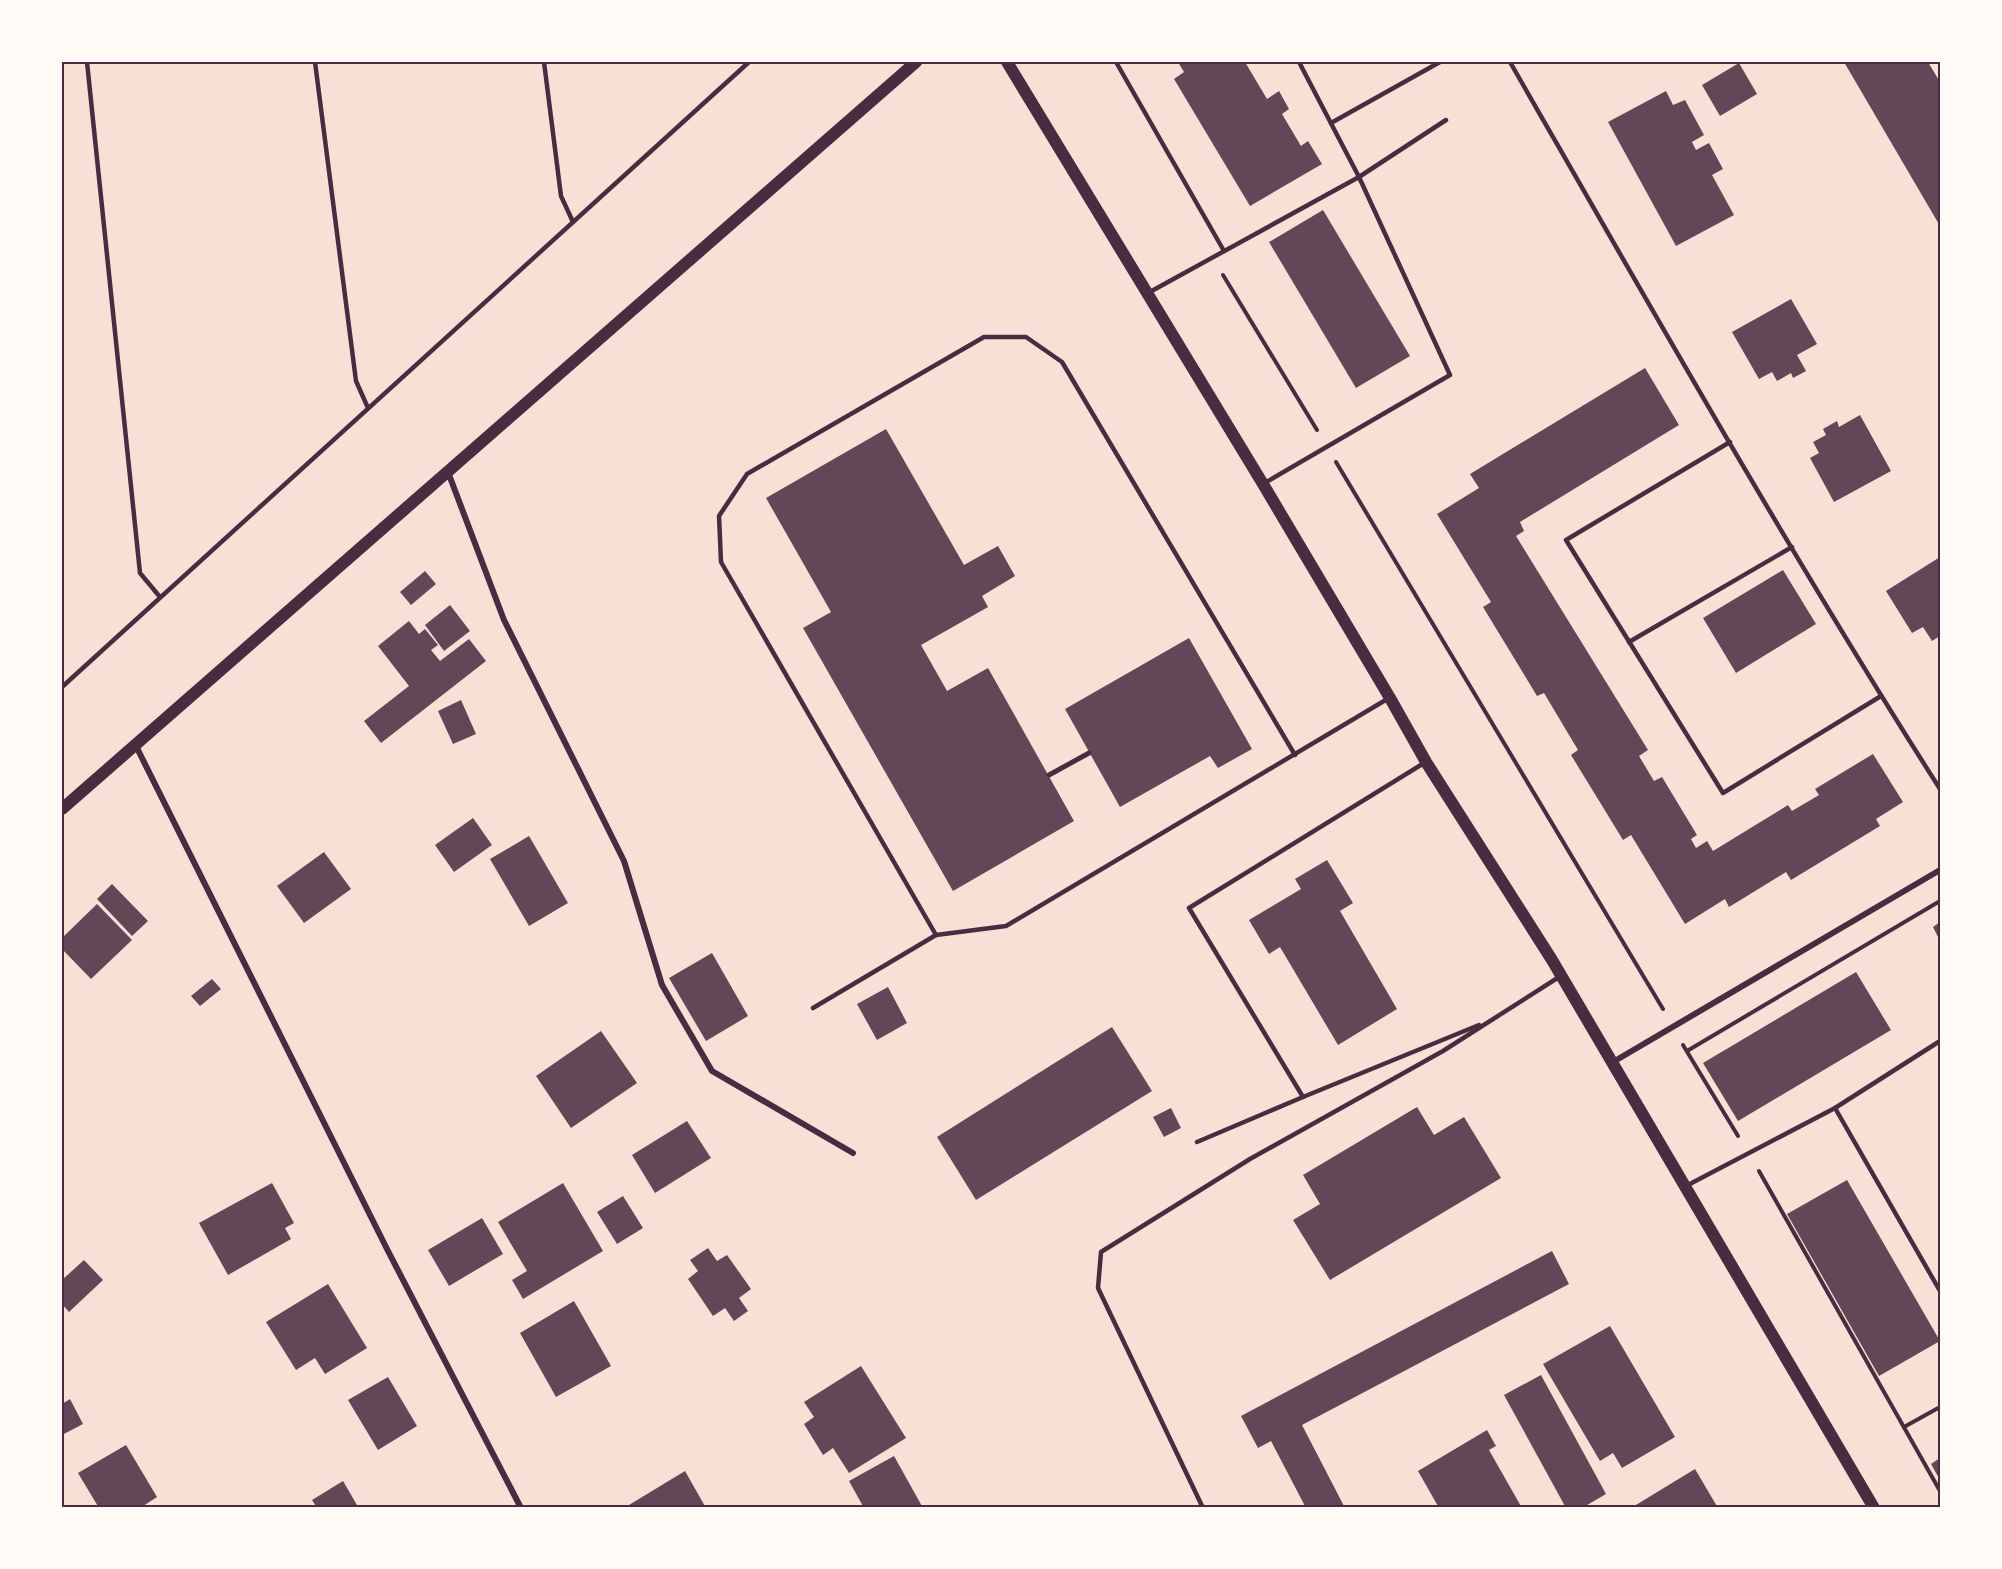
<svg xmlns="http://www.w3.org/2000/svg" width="2002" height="1569" viewBox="0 0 2002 1569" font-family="Inter,sans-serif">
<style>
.building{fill:#644757}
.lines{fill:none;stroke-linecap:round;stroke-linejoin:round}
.path{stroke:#4a2c40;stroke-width:4}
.service{stroke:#4a2c40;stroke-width:4.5}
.pedestrian{stroke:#4a2c40;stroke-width:5}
.minor{stroke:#4a2c40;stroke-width:6}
.secondary{stroke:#4a2c40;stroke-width:12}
.neatline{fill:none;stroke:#4a2c40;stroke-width:2}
</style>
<rect width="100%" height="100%" fill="#f7e1d7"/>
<g class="building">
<path d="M1178 62H1245L1267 99 1279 91 1289 109 1282 114 1301 146 1308 141 1322 164 1250 206 1174 79 1184 72Z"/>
<path d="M1844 62H1928L1940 82V226Z"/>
<path d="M1739 63 1757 94 1720 116 1702 85Z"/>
<path d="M1666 91 1673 105 1685 100 1704 135 1692 142 1696 150 1709 143 1723 169 1712 175 1734 215 1676 246 1608 122Z"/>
<path d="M1323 210 1410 356 1356 388 1269 242Z"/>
<path d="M1791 299 1817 344 1797 355 1806 371 1793 378 1791 373 1777 381 1772 372 1759 379 1732 332Z"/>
<path d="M1645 368 1679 425 1520 522 1524 531 1516 536 1648 750 1639 756 1654 781 1662 777 1697 835 1691 839 1696 848 1707 841 1713 851 1788 805 1792 811 1819 795 1815 789 1873 754 1903 802 1876 819 1880 826 1791 880 1786 872 1729 907 1725 899 1685 924 1631 835 1623 840 1571 755 1578 750 1544 693 1537 696 1483 607 1491 602 1437 514 1479 488 1470 474Z"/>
<path d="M1860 415 1891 471 1834 502 1810 458 1819 453 1813 442 1826 435 1823 429 1837 421 1839 427Z"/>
<path d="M886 429 964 565 998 546 1015 576 982 596 988 607 921 645 947 691 988 668 1074 821 953 891 803 628 831 612 766 498Z"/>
<path d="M1940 557V636L1932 641 1923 627 1912 633 1886 591Z"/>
<path d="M1783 570 1816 624 1736 673 1703 618Z"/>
<path d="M425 571 436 584 411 605 400 592Z"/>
<path d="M450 605 470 631 444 651 425 625Z"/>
<path d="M409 621 419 634 425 629 438 645 431 650 440 661 469 639 486 661 381 743 364 721 409 686 378 646Z"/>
<path d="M1189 638 1252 749 1218 768 1210 756 1120 807 1065 709Z"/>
<path d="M461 700 476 734 453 744 438 711Z"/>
<path d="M473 818 492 845 454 872 435 845Z"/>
<path d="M529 836 568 903 529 926 490 859Z"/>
<path d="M324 852 351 889 304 923 277 886Z"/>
<path d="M1327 860 1353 903 1340 911 1397 1009 1338 1045 1280 947 1269 954 1249 920 1301 889 1295 879Z"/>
<path d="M112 884 148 921 132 936 97 899Z"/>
<path d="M97 904 132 940 91 979 62 949V938Z"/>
<path d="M1940 922V941L1933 927Z"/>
<path d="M712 953 748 1016 706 1041 669 978Z"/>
<path d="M1856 972 1891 1030 1738 1121 1703 1063Z"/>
<path d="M212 979 221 989 200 1006 191 996Z"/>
<path d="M888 987 907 1023 877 1040 857 1004Z"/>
<path d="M1112 1027 1152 1091 976 1200 937 1137Z"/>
<path d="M601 1031 637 1083 571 1128 536 1076Z"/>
<path d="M1417 1107 1434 1135 1464 1117 1501 1178 1330 1280 1293 1220 1320 1204 1303 1175Z"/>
<path d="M1171 1108 1181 1128 1164 1137 1153 1117Z"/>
<path d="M687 1121 711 1158 655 1193 632 1155Z"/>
<path d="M1847 1180 1940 1341 1879 1376 1787 1214Z"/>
<path d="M272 1183 294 1223 285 1228 291 1239 228 1275 199 1223Z"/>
<path d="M563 1183 603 1251 523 1299 512 1280 527 1271 498 1222Z"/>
<path d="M623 1196 643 1228 617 1244 597 1212Z"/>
<path d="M482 1218 503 1254 449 1286 428 1250Z"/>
<path d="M708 1248 717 1261 727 1255 751 1289 739 1298 748 1311 734 1321 725 1308 713 1316 688 1279 698 1271 690 1260Z"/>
<path d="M1552 1251 1569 1284 1302 1425 1345 1508H1306L1271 1441 1258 1448 1241 1416Z"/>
<path d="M84 1260 103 1280 69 1312 62 1304V1280Z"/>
<path d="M328 1284 367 1348 325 1374 315 1358 296 1370 266 1322Z"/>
<path d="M574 1301 611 1366 556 1397 520 1333Z"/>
<path d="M1610 1326 1675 1437 1622 1468 1613 1453 1600 1461 1543 1364Z"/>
<path d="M861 1366 906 1438 849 1473 833 1448 823 1455 804 1424 814 1417 804 1402Z"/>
<path d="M1541 1375 1606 1494 1582 1508H1566L1504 1395Z"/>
<path d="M388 1377 417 1426 378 1450 348 1400Z"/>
<path d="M70 1399 83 1424 62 1435V1404Z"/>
<path d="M1487 1430 1496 1446 1489 1450 1522 1508H1439L1418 1471Z"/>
<path d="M126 1445 157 1497 140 1508H99L78 1473Z"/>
<path d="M894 1456 923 1508H864L849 1481Z"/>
<path d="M1940 1458V1480L1931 1464Z"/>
<path d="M1695 1469 1718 1508H1631Z"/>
<path d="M685 1471 706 1508H624Z"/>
<path d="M343 1481 357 1505 353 1508H317L312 1500Z"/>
</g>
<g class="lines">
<g class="path">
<path d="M1223 275 1317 430"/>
<path d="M1336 462 1663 1009"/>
<path d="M1683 1045 1738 1136"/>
<path d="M1687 1051 1940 901"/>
<path d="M1759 1171 1940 1491"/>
<path d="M1904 1427 1940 1407"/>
</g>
<g class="service">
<path d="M87 62 140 573 160 597"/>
<path d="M315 62 356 381 368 408"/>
<path d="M544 62 561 196 573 222"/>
<path d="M1116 62 1224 251"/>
<path d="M1510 62C1650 306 1789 552 1940 789"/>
<path d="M1331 123 1440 62"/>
<path d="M1148 293 1359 177 1446 120"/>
<path d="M1730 442 1566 540 1723 793 1881 696"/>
<path d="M1263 484 1450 375 1359 177 1299 62"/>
<path d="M1629 642 1792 547"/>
<path d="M62 687 749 62"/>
<path d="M1424 763 1189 908 1303 1097 1479 1025"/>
<path d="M936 935 1006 926 1389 698"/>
<path d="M813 1008 936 935 721 562 719 516 747 474 984 337H1026L1062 362 1295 755"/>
<path d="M1835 1108 1940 1291"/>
<path d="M1197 1142 1303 1097"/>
<path d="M1686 1186 1835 1108 1940 1041"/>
<path d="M1203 1508 1098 1288 1101 1252 1250 1159 1443 1051 1559 977"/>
</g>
<path class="pedestrian" d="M1049 775 1089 753"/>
<g class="minor">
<path d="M448 472 504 620 624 861 662 985 712 1071 853 1153"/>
<path d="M135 744 387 1249 521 1508"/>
<path d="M1613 1062 1940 870"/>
</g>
<g class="secondary">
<path d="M1007 62 1263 484 1390 698 1426 762 1552 960 1874 1508"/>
<path d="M62 809 916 62"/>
</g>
</g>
<rect width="2002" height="1569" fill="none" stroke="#fffaf5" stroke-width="126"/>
<rect x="63" y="63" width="1876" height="1443" class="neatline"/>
</svg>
